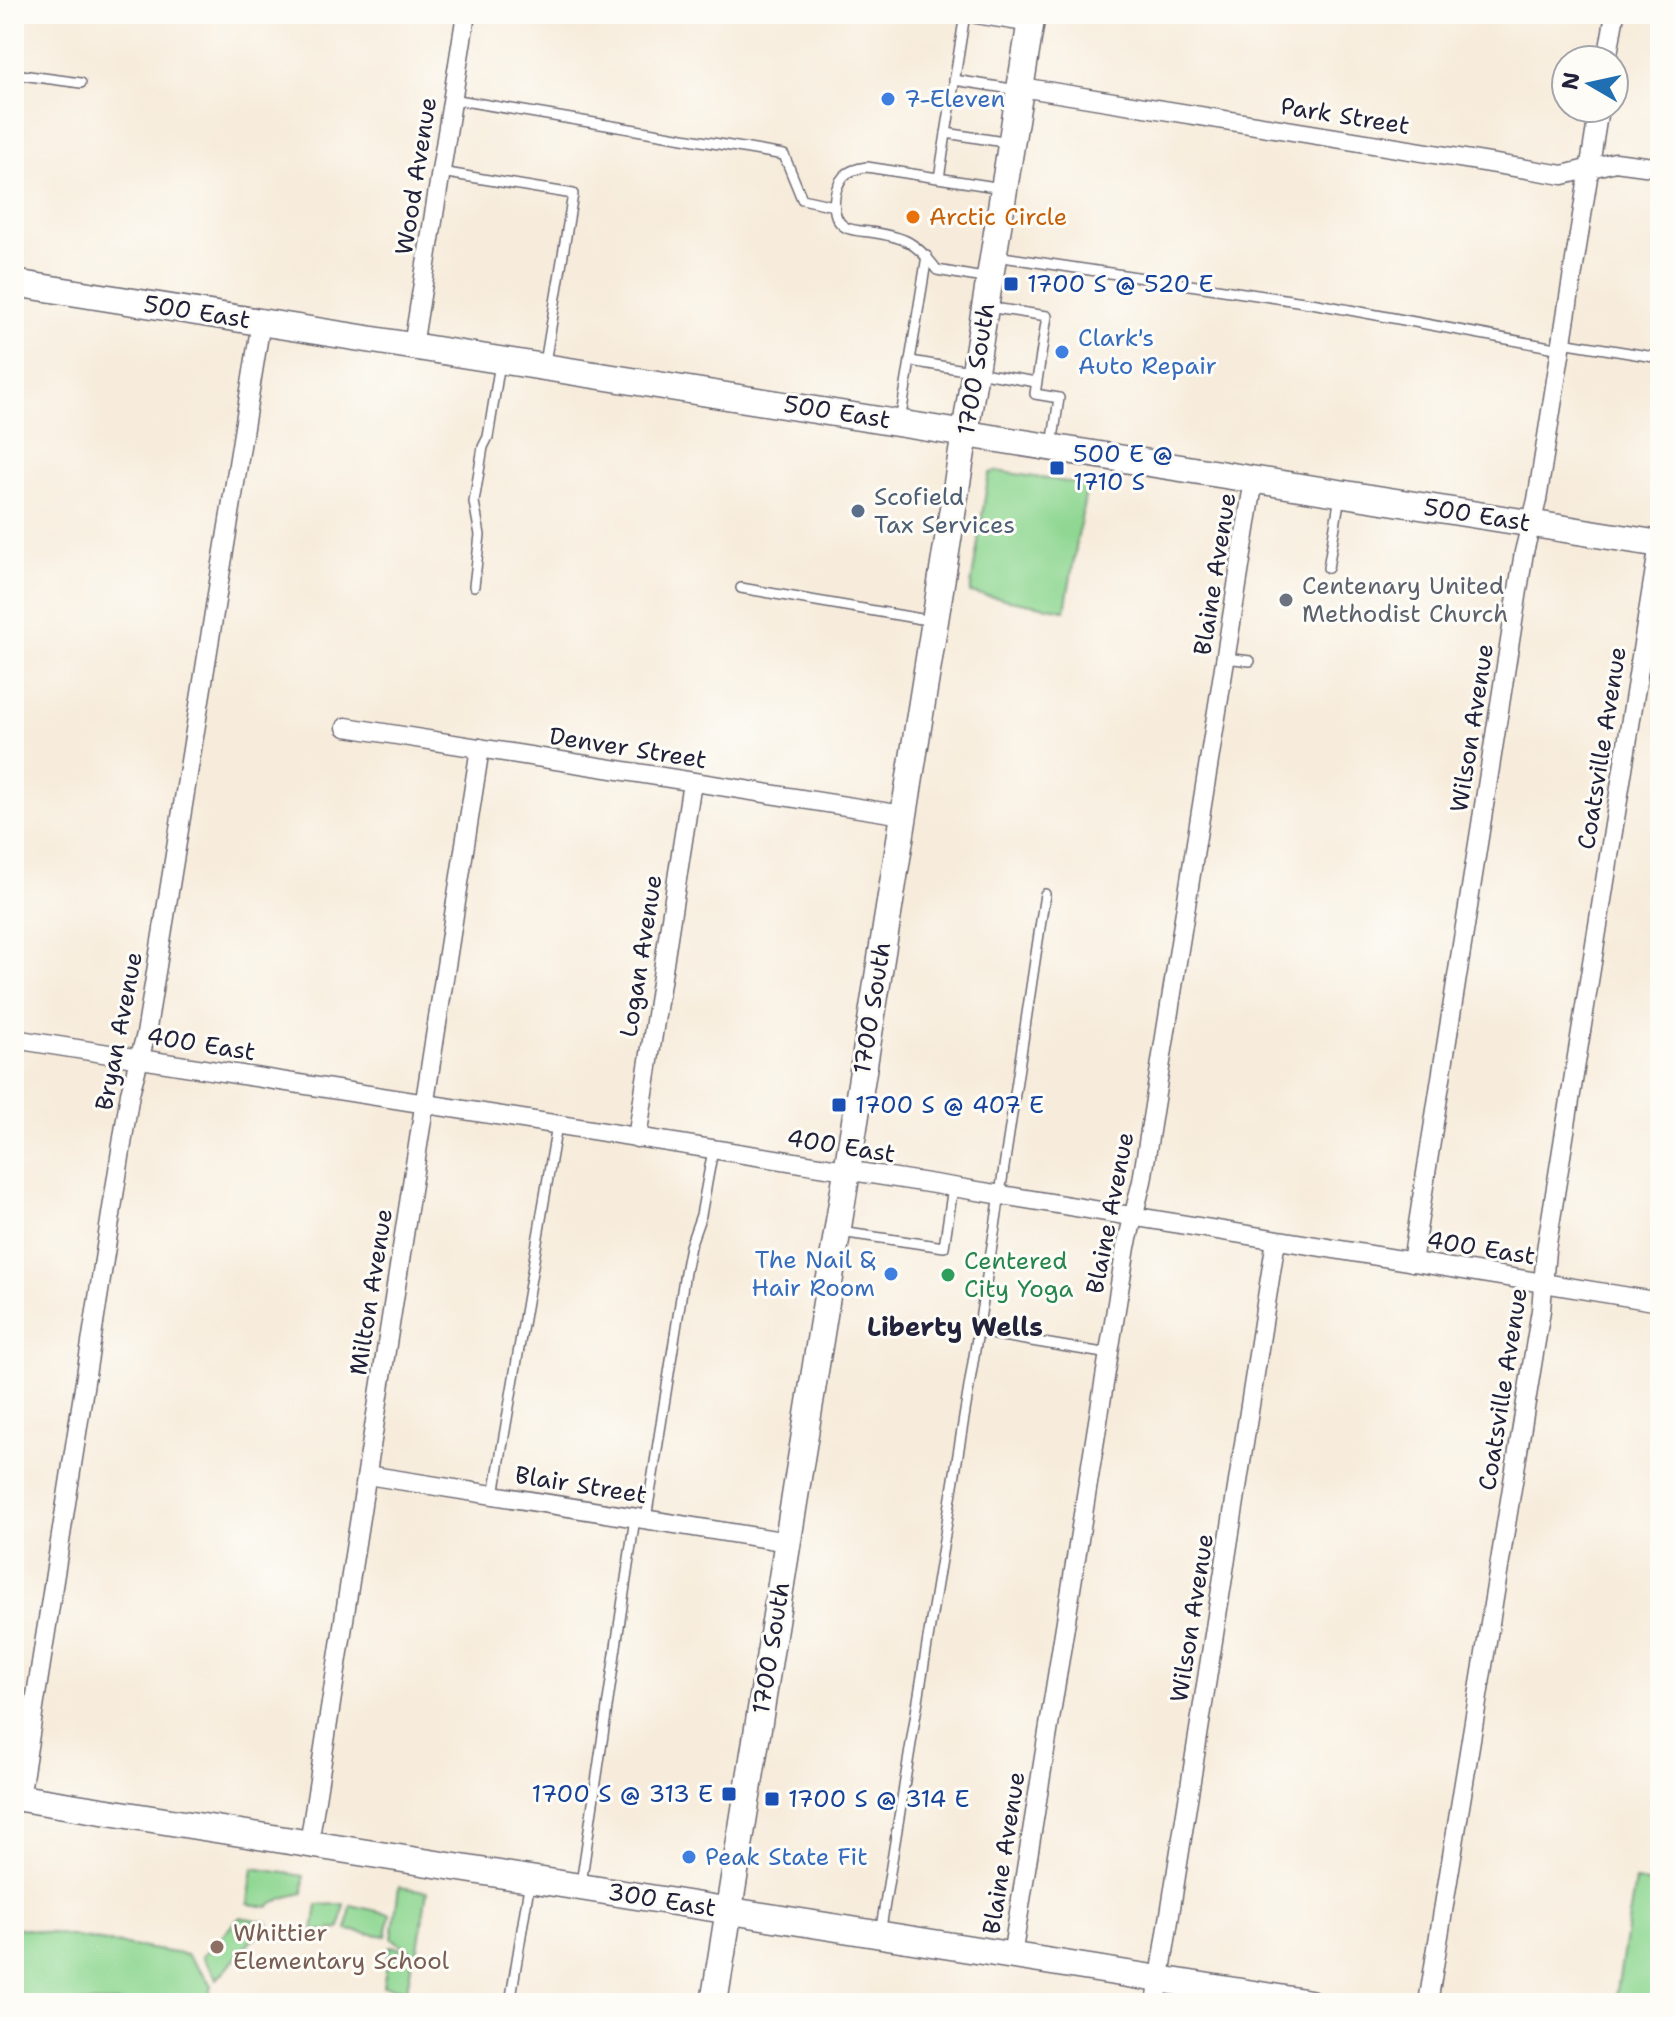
<svg xmlns="http://www.w3.org/2000/svg" width="1674" height="2017" viewBox="0 0 1674 2017" font-family="'Shantell Sans',sans-serif">
<style>
.green{fill:#8fd792;stroke:#587c66;stroke-width:2}
.lines{fill:none;stroke-linecap:round;stroke-linejoin:round}
.lane-casing{stroke:#6d6973;stroke-width:12}
.street-casing{stroke:#6d6973;stroke-width:21}
.secondary-casing{stroke:#6d6973;stroke-width:29}
.lane{stroke:#fff;stroke-width:9}
.street{stroke:#fff;stroke-width:18}
.secondary{stroke:#fff;stroke-width:26}
.shop-dot{fill:#3f7fe0;stroke:#fdfcf7;stroke-width:3}
.food-dot{fill:#e8710a;stroke:#fdfcf7;stroke-width:3}
.transit-dot{fill:#1a4fb4;stroke:#fdfcf7;stroke-width:3}
.service-dot{fill:#5c6f8a;stroke:#fdfcf7;stroke-width:3}
.worship-dot{fill:#6b7280;stroke:#fdfcf7;stroke-width:3}
.leisure-dot{fill:#2e9e5b;stroke:#fdfcf7;stroke-width:3}
.education-dot{fill:#8d6e63;stroke:#fdfcf7;stroke-width:3}
.labels{text-anchor:middle;stroke-width:6;stroke-linejoin:round;paint-order:stroke}
.shop-label{font-size:24px;fill:#366cbe;stroke:#fdfcf7;text-anchor:start}
.street-label{font-size:24px;fill:#22223b;stroke:#fdfcf7}
.food-label{font-size:24px;fill:#c56008;stroke:#fdfcf7;text-anchor:start}
.transit-label{font-size:24px;fill:#164399;stroke:#fdfcf7;text-anchor:start}
.service-label{font-size:24px;fill:#4e5e75;stroke:#fdfcf7;text-anchor:start}
.worship-label{font-size:24px;fill:#5b616d;stroke:#fdfcf7;text-anchor:start}
.leisure-label{font-size:24px;fill:#27864d;stroke:#fdfcf7;text-anchor:start}
.education-label{font-size:24px;fill:#785e54;stroke:#fdfcf7;text-anchor:start}
.neighbourhood-label{font-size:26px;font-weight:bold;fill:#22223b;stroke:#fdfcf7}
</style>
<rect width="100%" height="100%" fill="#fdfcf7"/>
<filter id="ink" filterUnits="userSpaceOnUse"><feTurbulence type="fractalNoise" baseFrequency=".0125" numOctaves="2"/><feDisplacementMap in="SourceGraphic" scale="16" xChannelSelector="R" yChannelSelector="G"/><feConvolveMatrix kernelMatrix="1 2 1 2 8 2 1 2 1" color-interpolation-filters="sRGB"/></filter>
<filter id="wash" filterUnits="userSpaceOnUse"><feTurbulence type="fractalNoise" baseFrequency=".006" numOctaves="4" result="noise"/><feDisplacementMap in="SourceGraphic" scale="32" xChannelSelector="R" yChannelSelector="G"/><feGaussianBlur stdDeviation="1.8" result="paint"/><feColorMatrix in="noise" values="0 0 0 0 0 0 0 0 0 0 0 0 0 0 0 0 0 1.4 0 .05"/><feComposite in="paint" operator="in"/></filter>
<g filter="url(#wash)">
<rect width="100%" height="100%" fill="#f7ecdb"/>
<g class="green">
<path d="M996 471 1087 485 1065 610 970 593 988 478 990 473Z"/>
<path d="M253 1868 304 1876 303 1893 283 1898 268 1907 248 1904Z"/>
<path d="M1635 1881 1660 1885V2003H1615Z"/>
<path d="M399 1887 427 1891 417 1955 392 1938Z"/>
<path d="M344 1904 340 1929 313 1931 317 1905Z"/>
<path d="M351 1905 390 1914 386 1936 347 1930Z"/>
<path d="M240 1917 267 1922 271 1930 252 1940 217 1979 202 1956Z"/>
<path d="M14 1927 187 1955 212 1985 207 2003H14Z"/>
<path d="M390 1946 401 1948 413 1954 407 1990 383 1986Z"/>
</g>
</g>
<g filter="url(#ink)">
<g class="lines">
<g class="lane-casing">
<g id="lane">
<path d="M14 74 81 83"/>
<path d="M954 80 1018 90"/>
<path d="M452 99 784 155 802 199 834 206"/>
<path d="M946 133 1010 143"/>
<path d="M441 172 573 194 545 363"/>
<path d="M939 178 965 14"/>
<path d="M996 256 1317 304 1561 349"/>
<path d="M989 279 937 270C916 242 905 237 870 232 862 231 852 231 845 227 829 217 833 188 844 176 850 170 859 168 867 167L1002 188"/>
<path d="M987 307 1047 316 1035 394 1059 398 1052 446"/>
<path d="M1562 342 1660 358"/>
<path d="M911 361 1036 382"/>
<path d="M900 422 927 256"/>
<path d="M1328 568 1340 496"/>
<path d="M474 586 480 535 474 502 483 447 488 437 500 363"/>
<path d="M741 588 933 621"/>
<path d="M1226 658 1250 661"/>
<path d="M840 1232 944 1247 953 1187"/>
<path d="M978 1332 1109 1354"/>
<path d="M494 1495 557 1125"/>
<path d="M646 1519 685 1272 690 1246 701 1215 713 1150"/>
<path d="M581 1884 635 1518"/>
<path d="M880 1934 995 1227 1045 894"/>
<path d="M510 2003 530 1880"/>
</g>
</g>
<g class="street-casing">
<g id="street">
<path d="M976 14 1031 23"/>
<path d="M1607 60 1615 14"/>
<path d="M1021 87 1563 175 1615 162 1660 168"/>
<path d="M413 346 466 14"/>
<path d="M346 727 903 815"/>
<path d="M14 1039 953 1187 1660 1302"/>
<path d="M637 1138 692 782"/>
<path d="M1412 1262 1524 552 1537 500 1599 108"/>
<path d="M367 1475 788 1542"/>
<path d="M20 1798 130 1093 146 1034 261 322"/>
<path d="M309 1844 480 748"/>
<path d="M1012 1956 1126 1247 1142 1181 1254 479"/>
<path d="M1156 2003 1276 1240"/>
<path d="M1428 2003 1541 1310 1546 1250 1659 544"/>
</g>
</g>
<g class="secondary-casing">
<g id="secondary">
<path d="M14 283 1660 544"/>
<path d="M14 1797 1310 2003"/>
<path d="M714 2003 1032 14"/>
</g>
</g>
<use href="#lane" class="lane"/>
<use href="#street" class="street"/>
<use href="#secondary" class="secondary"/>
</g>
</g>
<g class="shop-dot">
<circle cx="888" cy="99" r="8"/>
<circle cx="1062" cy="352" r="8"/>
<circle cx="891" cy="1274" r="8"/>
<circle cx="689" cy="1857" r="8"/>
</g>
<circle class="food-dot" cx="913" cy="217" r="8"/>
<g class="transit-dot">
<rect x="1003" y="276" width="16" height="16" rx="4"/>
<rect x="1049" y="460" width="16" height="16" rx="4"/>
<rect x="831" y="1097" width="16" height="16" rx="4"/>
<rect x="721" y="1786" width="16" height="16" rx="4"/>
<rect x="764" y="1791" width="16" height="16" rx="4"/>
</g>
<circle class="service-dot" cx="858" cy="511" r="8"/>
<circle class="worship-dot" cx="1286" cy="600" r="8"/>
<circle class="leisure-dot" cx="948" cy="1275" r="8"/>
<circle class="education-dot" cx="217" cy="1947" r="8"/>
<g class="labels">
<g class="shop-label">
<text x="904" y="107">7-Eleven</text>
<text x="1078" y="346">Clark's<tspan x="1078" dy="28">Auto Repair</tspan></text>
<text x="875" y="1268" text-anchor="end">The Nail &amp;<tspan x="875" dy="28">Hair Room</tspan></text>
<text x="705" y="1865">Peak State Fit</text>
</g>
<g class="street-label">
<text transform="translate(1345 116) rotate(9)" y="8">Park Street</text>
<text transform="translate(416 176) rotate(-81)" y="8">Wood Avenue</text>
<text transform="translate(197 312) rotate(9)" y="8">500 East</text>
<text transform="translate(976 369) rotate(-81)" y="8">1700 South</text>
<text transform="translate(837 412) rotate(9)" y="8">500 East</text>
<text transform="translate(1477 515) rotate(9)" y="8">500 East</text>
<text transform="translate(1215 574) rotate(-81)" y="8">Blaine Avenue</text>
<text transform="translate(1472 728) rotate(-81)" y="8">Wilson Avenue</text>
<text transform="translate(628 748) rotate(9)" y="8">Denver Street</text>
<text transform="translate(1602 748) rotate(-81)" y="8">Coatsville Avenue</text>
<text transform="translate(641 956) rotate(-81)" y="8">Logan Avenue</text>
<text transform="translate(872 1008) rotate(-81)" y="8">1700 South</text>
<text transform="translate(119 1031) rotate(-79)" y="8">Bryan Avenue</text>
<text transform="translate(201 1044) rotate(9)" y="8">400 East</text>
<text transform="translate(841 1146) rotate(9)" y="8">400 East</text>
<text transform="translate(1110 1213) rotate(-79)" y="8">Blaine Avenue</text>
<text transform="translate(1481 1248) rotate(9)" y="8">400 East</text>
<text transform="translate(371 1292) rotate(-81)" y="8">Milton Avenue</text>
<text transform="translate(1503 1389) rotate(-81)" y="8">Coatsville Avenue</text>
<text transform="translate(581 1485) rotate(9)" y="8">Blair Street</text>
<text transform="translate(1192 1618) rotate(-81)" y="8">Wilson Avenue</text>
<text transform="translate(771 1648) rotate(-81)" y="8">1700 South</text>
<text transform="translate(1004 1853) rotate(-81)" y="8">Blaine Avenue</text>
<text transform="translate(662 1900) rotate(9)" y="8">300 East</text>
</g>
<g class="food-label">
<text x="929" y="225">Arctic Circle</text>
</g>
<g class="transit-label">
<text x="1027" y="292">1700 S @ 520 E</text>
<text x="1073" y="462">500 E @<tspan x="1073" dy="28">1710 S</tspan></text>
<text x="855" y="1113">1700 S @ 407 E</text>
<text x="713" y="1802" text-anchor="end">1700 S @ 313 E</text>
<text x="788" y="1807">1700 S @ 314 E</text>
</g>
<g class="service-label">
<text x="874" y="505">Scofield<tspan x="874" dy="28">Tax Services</tspan></text>
</g>
<g class="worship-label">
<text x="1302" y="594">Centenary United<tspan x="1302" dy="28">Methodist Church</tspan></text>
</g>
<g class="leisure-label">
<text x="964" y="1269">Centered<tspan x="964" dy="28">City Yoga</tspan></text>
</g>
<g class="education-label">
<text x="233" y="1941">Whittier<tspan x="233" dy="28">Elementary School</tspan></text>
</g>
<g class="neighbourhood-label">
<text x="955" y="1336">Liberty Wells</text>
</g>
</g>
<rect width="1674" height="2017" fill="none" stroke="#fdfcf7" stroke-width="48"/>
<g transform="translate(1590 84) rotate(279)"><circle r="38" fill="#fdfcf7" stroke="#a5a5ac" stroke-width="2"/>
<path d="M0-6L14 30L0 20L-14 30Z" fill="#1f6fb2"/>
<text y="-12" font-size="22" font-weight="bold" text-anchor="middle" fill="#22223b">N</text>
</g>
</svg>
